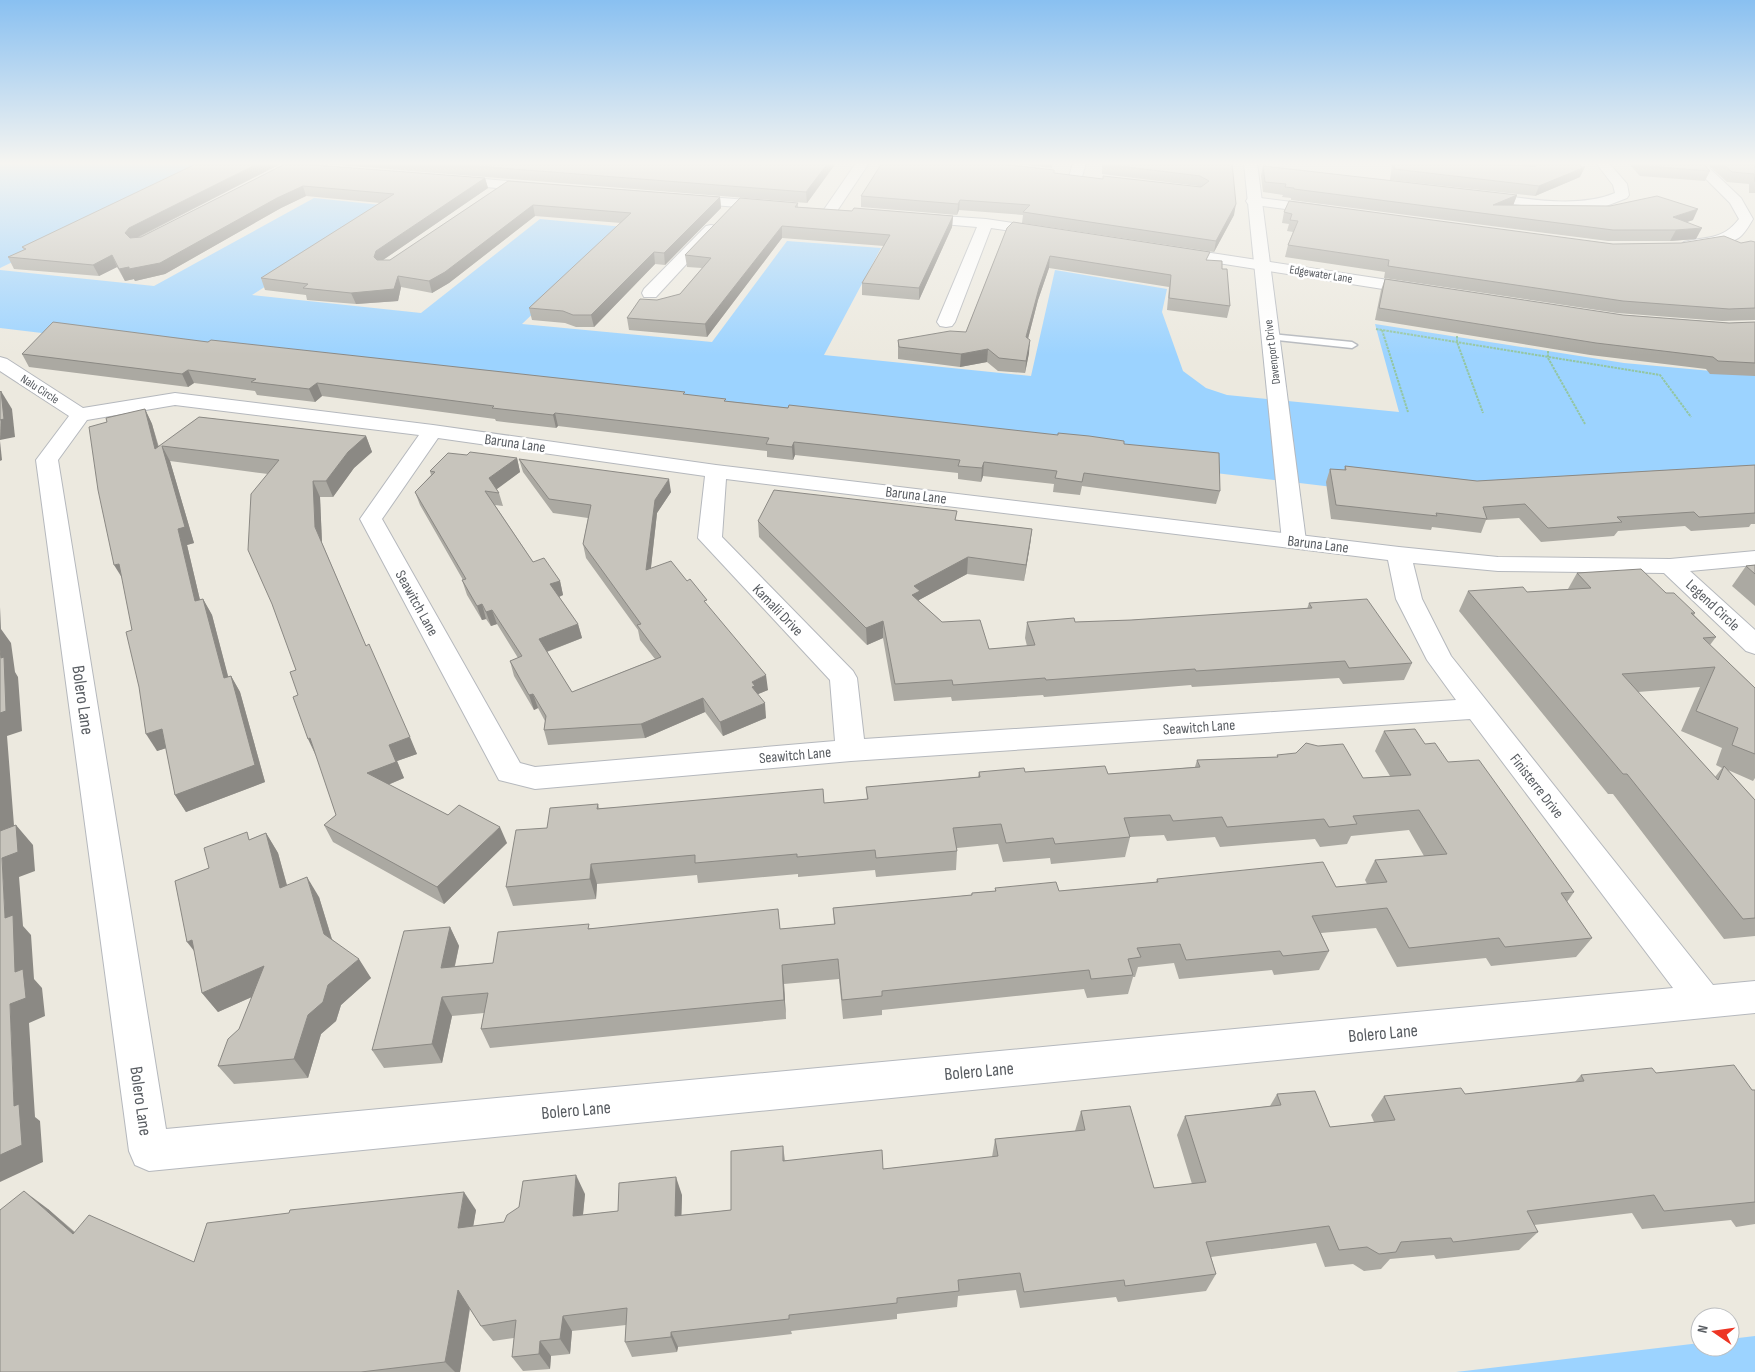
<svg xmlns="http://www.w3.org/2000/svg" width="1755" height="1372" viewBox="0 0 1755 1372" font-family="'Sofia Sans Condensed',sans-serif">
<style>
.water{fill:#9cd3ff}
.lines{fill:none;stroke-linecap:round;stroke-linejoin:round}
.lane-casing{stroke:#b5b8bd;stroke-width:3}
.street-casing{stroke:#b5b8bd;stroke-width:2}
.secondary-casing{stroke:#b5b9bf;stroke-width:2}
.path{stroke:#93c6a2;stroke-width:2;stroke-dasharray:2.5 1;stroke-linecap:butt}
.lane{fill:#fff;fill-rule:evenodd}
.street{fill:#fff;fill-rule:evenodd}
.secondary{fill:#fff;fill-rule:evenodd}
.wall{fill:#aba9a2;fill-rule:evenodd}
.shaded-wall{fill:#8b8984}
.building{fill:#c7c4bc;stroke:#8b8984}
.labels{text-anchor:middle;stroke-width:5;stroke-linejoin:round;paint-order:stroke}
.far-street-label{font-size:12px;fill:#585c61;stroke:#fff}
.street-label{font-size:15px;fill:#585c61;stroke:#fff}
.near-street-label{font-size:18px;fill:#585c61;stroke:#fff}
</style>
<rect width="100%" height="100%" fill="#ece9df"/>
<g class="water">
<path d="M0 163H219L0 268Z"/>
<path d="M314 198 391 206 252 295 421 313 540 219 624 227 522 324 712 342 787 241 881 248 824 355 1031 376 1055 270 1167 289 1162 312 1183 371 1206 388 1227 395 1399 412 1375 324 1624 363 1755 375V484L1476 504 0 328V270L154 286Z"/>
<path d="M1755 1336V1372H1456L1700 1343V1347H1730V1339Z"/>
</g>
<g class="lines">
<g class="lane-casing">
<path id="lane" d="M1271 334 1352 342 1357 345 1352 348 1267 339 1266 337Z"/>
</g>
<g class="street-casing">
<g id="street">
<path d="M856 163H869L835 214H825L823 211Z"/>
<path d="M1073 163H1086L1081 180H1071L1069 177Z"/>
<path d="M1452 163H1498C1492 169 1458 169 1452 163Z"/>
<path d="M1596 163H1609L1627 184 1629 195 1627 198 1601 208 1567 210 1477 200 1470 196 1477 192C1520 197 1574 210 1615 193L1613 185Z"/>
<path d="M1690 163H1704L1741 198 1753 219C1750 224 1746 231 1742 235 1733 245 1696 251 1684 248L1681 245 1684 242C1707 236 1722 241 1739 219L1730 203Z"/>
<path d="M449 176 540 184 547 188 540 192 444 183 442 180 444 177Z"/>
<path d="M683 195 772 202 777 203 779 206 777 209 772 210 678 202 676 199 678 196Z"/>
<path d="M1253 197 1324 206 1329 207 1331 210 1329 213 1324 214 1248 204 1246 201 1248 198Z"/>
<path d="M914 214 986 219 1046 228 1051 229 1053 232 1051 235 1046 236 991 228 955 322 952 326 946 327 940 326 937 322 977 227 909 221 907 218 909 215Z"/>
<path d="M711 225 716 226 718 229 716 232 656 297H644L642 293 644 289 706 226Z"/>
<path d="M1172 247 1421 285 1427 286 1429 290 1427 294 1421 295 1167 255 1164 252 1167 249Z"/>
<path d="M0 357 7 359 83 408 175 393 433 425 716 465 1399 547 1498 557 1670 559 1755 551V565L1690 571 1755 630V654L1746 651 1664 573 1498 571 1413 563 1422 599 1451 656 1713 985 1755 981V1013L149 1171 135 1165 129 1151 36 460 69 416 0 371ZM175 405 419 435 360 519 499 780 535 789 851 761 1470 719 1673 988 166 1129 58 460 87 420ZM438 438 705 476 698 538 830 680 835 741 535 767 520 763 382 519ZM726 479 1388 560 1396 599 1427 660 1456 700 864 739 857 678 853 671 722 537Z"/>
</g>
</g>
<g class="secondary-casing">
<path id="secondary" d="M1244 163H1257L1306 541 1302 546 1294 548 1286 546 1282 541Z"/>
</g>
<g class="path">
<path d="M1376 329 1660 375 1691 417"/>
<path d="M1382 330 1408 412"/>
<path d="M1457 336V342L1483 413"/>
<path d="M1548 351V358L1585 424"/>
</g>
<use href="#lane" class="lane"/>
<use href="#street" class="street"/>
<use href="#secondary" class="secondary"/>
</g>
<g class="wall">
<path d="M282 163 138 238 141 237 287 163 485 178 488 188 383 260H390L508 181 720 197 721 208 665 265 655 264 594 327H576L565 323 532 320 529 308 621 223 535 216 449 283 432 293 401 287 398 301 356 304 307 300 306 295 265 290 261 278 380 203 306 196 281 208 165 274 135 281 134 279 125 281 117 267 99 276 14 269 8 257 24 250 22 247Z"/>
<path d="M313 163H836L807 203Z"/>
<path d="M1010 163H1053L1052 168Z"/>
<path d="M1102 163H1232L1234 215 1214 252 1022 223 1023 215 959 210 957 215 861 207V196L1054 173 1103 179 1200 187 1198 186 1102 174Z"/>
<path d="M1392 163H1473V164L1525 166 1523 163H1578L1580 177 1535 196 1390 180Z"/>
<path d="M1628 163H1703L1710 171 1705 181 1640 176Z"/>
<path d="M1706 163H1755V193H1749V184L1727 182Z"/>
<path d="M1263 166 1517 195 1513 205 1693 220 1687 222 1696 239 1670 241H1608L1291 200V198L1282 197 1283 195 1263 192 1261 176Z"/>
<path d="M798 203V207L852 211 953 216 952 227 919 300 862 295V283L884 246 782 238 707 337 629 330 627 318 680 294 702 268 687 267 685 255Z"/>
<path d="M1284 212 1613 244 1741 243 1755 242V320L1722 321 1617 313 1384 278 1385 272 1285 257 1288 245 1293 232 1287 231 1289 224 1282 223Z"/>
<path d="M1007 228 1208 260 1222 269 1230 306 1227 318 1167 310 1169 287 1049 268 1038 300 1028 339 1029 353 1025 373 998 371 987 362 960 367 898 359V340L966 332Z"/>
<path d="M1385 279 1623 315 1729 323 1755 322V376L1710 374 1706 369 1590 355 1375 320 1381 290Z"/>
<path d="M208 342 685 395 726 401 1124 444 1220 491 1216 504 1082 486 1080 495 1053 492 1054 484 983 476 981 482 958 479V473L795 455 793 460 767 457V451L558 426 556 428 496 421 495 419 322 396 315 402 257 395 255 391 194 383 188 387 29 367 22 354Z"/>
<path d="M145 409 152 424 159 447 199 417 366 436 372 452 354 468 333 497H320L322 543 366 646 417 754 397 761 404 778 388 785 448 815 507 843 444 904 333 842 324 825 336 815 298 695 296 670 268 474 170 461 194 543 187 545 200 600 203 599 212 615 228 677 231 676 240 692 265 782 186 812 175 795 166 748 157 751 132 630 107 422Z"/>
<path d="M467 455 517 458 520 472 496 489 499 493 503 506 495 505 533 562 560 581 563 595 559 597 578 624 582 638 547 652 572 692 655 659 640 640 638 630 586 558 583 544 588 518 553 513 523 472 519 459 671 492 657 513 651 568 708 606 768 690 757 694 766 718 723 736 705 712 645 738 548 745 544 730 545 721 538 708 534 710 514 676 510 661 518 658 497 624 491 626 486 619 482 620 467 595 462 580H463L420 505 415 492 431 475 430 471Z"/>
<path d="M1755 465V524H1751L1749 527 1691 531 1685 526 1618 531 1614 536 1541 542 1519 518 1486 520 1481 533 1432 527 1431 530 1331 519 1326 482 1330 469 1344 470 1345 466 1477 481Z"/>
<path d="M957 520 1032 529 1030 545 1024 581 967 574 919 600V601L942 622 989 649 1027 646 1025 638 1027 622H1075L1131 620 1307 609 1309 603 1412 663 1404 680 1343 684 1339 678 1192 687 1191 685 1044 697 1043 695 952 701 951 697 894 701 883 638 867 645 759 537 758 521Z"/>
<path d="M1755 565V606L1732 586 1746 566Z"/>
<path d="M1577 573 1666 593 1695 613 1694 615 1716 637 1710 645 1755 688V778L1753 781 1728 770 1755 800V936L1724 939 1613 794H1608L1459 611 1468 591 1527 592 1568 589ZM1700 687 1681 731 1722 748 1716 765 1722 768 1715 777 1638 692Z"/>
<path d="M1384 731 1425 744 1448 762 1574 892 1567 902 1592 938 1576 957 1491 966 1486 958 1397 967 1376 928 1321 933 1329 951 1319 970 1274 975 1272 970 1179 979 1174 963 1138 967 1135 977H1133L1128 994 1087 998 1084 989 882 1010V1015L843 1019 839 979 784 984 786 1019 490 1048 481 1029 484 1013 452 1016 442 1063 384 1068 372 1050 450 927 459 946 455 966 493 963 590 928 781 929 834 924 833 908 971 895 972 893 995 891V888L1059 891 1156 882 1157 879 1336 887 1367 884 1365 880 1375 860 1424 856 1409 830 1351 836 1347 844 1320 847 1315 839 1220 847 1215 837 1167 841 1164 835 1130 837 1125 857 1051 864 1050 858 1003 862 998 844 957 848V851L956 870 876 877 875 870 798 877V874L698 883 697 875 597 884 596 899 513 906 506 887 547 828 598 804 599 808 824 803 867 799 866 787 978 777 979 772H1025L1108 774 1195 767 1197 760 1277 757V755L1363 778 1390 776 1375 751Z"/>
<path d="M266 833 278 853 287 885 319 897 332 939 371 978 341 1005 336 1021 321 1034 308 1078 234 1084 218 1066 239 1029 252 997 218 1012 202 993 209 868 251 839Z"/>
<path d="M1656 1073 1752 1090H1755V1224L1736 1227 1731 1220 1642 1229 1632 1213 1534 1225 1538 1232 1519 1250 1436 1259 1434 1255 1390 1259 1381 1269 1364 1271 1353 1264 1325 1267 1316 1243 1211 1257 1216 1274 1206 1291 1118 1302 1116 1297 1020 1308 1016 1290 958 1296 957 1307 897 1314V1319L791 1331 792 1334 678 1347 677 1352 632 1357 625 1342 626 1325 572 1331 570 1354 551 1356 550 1369 523 1371 512 1357 514 1338 493 1341 481 1326 470 1309 460 1372H0L48 1209 75 1232 194 1262 476 1210 473 1226 504 1222 585 1194 583 1215 618 1211 682 1195 681 1215 731 1210 783 1146 785 1160 883 1169 992 1157 995 1139 1075 1131 1081 1111 1154 1188 1192 1184 1177 1135 1185 1116 1270 1106 1277 1094 1330 1127 1374 1122 1371 1115 1384 1096 1465 1094 1575 1082 1581 1075Z"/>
</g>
<g class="shaded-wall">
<path d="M259 163H282L134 239 130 244 125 233 129 228Z"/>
<path d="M828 163H836L807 203 806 192Z"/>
<path d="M1585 167 1580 177 1535 196 1539 186Z"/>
<path d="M485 178 488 188 380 262 374 257 376 251Z"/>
<path d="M303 186 306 196 281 208 165 274 135 281 134 279 125 281 119 269Z"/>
<path d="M1517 195 1513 206 1493 205Z"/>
<path d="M720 197 721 208 665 265 664 253Z"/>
<path d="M960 200 959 210 957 215 958 204Z"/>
<path d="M1236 204 1234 215 1214 252 1216 241Z"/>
<path d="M533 205 535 216 449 283 432 293 429 281Z"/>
<path d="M1698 209 1693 220 1668 228 1673 217Z"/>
<path d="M953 216 952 227 919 300V288Z"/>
<path d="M782 226V238L707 337 705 324Z"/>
<path d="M1702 228 1696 239 1670 241 1676 230Z"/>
<path d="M654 252 655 264 594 327 591 315Z"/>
<path d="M112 255 117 267 99 276 93 265Z"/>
<path d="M1050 256 1049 268 1038 300 1025 350 1026 337 1039 288Z"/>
<path d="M398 276 401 287 398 301 356 304 351 293Z"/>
<path d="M1030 340 1029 353 1025 373 1026 361Z"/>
<path d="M988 349 987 362 960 367 961 354Z"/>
<path d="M188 370 194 383 188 387 182 374Z"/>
<path d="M317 383 322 396 315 402 309 389Z"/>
<path d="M1 391 12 409 15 437 0 440Z"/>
<path d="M145 409 152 424 163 465 155 449Z"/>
<path d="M555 413 558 426 556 428 553 415Z"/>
<path d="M366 436 372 452 354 468 333 497 326 481 348 452Z"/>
<path d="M0 441 2 460 0 461Z"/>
<path d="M794 442 795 455 793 460 792 447Z"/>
<path d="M162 446 170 461 194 543 187 545 204 617 195 601 178 529Z"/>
<path d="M517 458 520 472 493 492 489 478Z"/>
<path d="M984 462 983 476 981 482 982 468Z"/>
<path d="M669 479 671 492 657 513 649 584 646 570 655 500Z"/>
<path d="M313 481 320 497 322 543 315 527Z"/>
<path d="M1032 529 1030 545 1024 581 1026 565Z"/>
<path d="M968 557 967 574 919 600V608L912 595 914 586Z"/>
<path d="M119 564 124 581 114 565Z"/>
<path d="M560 581 563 595 554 599 550 584Z"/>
<path d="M203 599 212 615 233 695 224 678Z"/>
<path d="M482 604 486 619 482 620 477 606Z"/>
<path d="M0 607 1 629 11 643 15 672 18 677 22 731 7 736 16 851 0 833V713L1 658 0 650Z"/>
<path d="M492 610 497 624 491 626 486 612Z"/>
<path d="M883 621V638L867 645 866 628Z"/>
<path d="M578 624 582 638 543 653 539 639Z"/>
<path d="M766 675 768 690 756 695 753 702 752 682Z"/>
<path d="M231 676 240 692 265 782 186 812 175 795Z"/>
<path d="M533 694 538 708 534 710 529 695Z"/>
<path d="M703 698 705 712 645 738 641 724Z"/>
<path d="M765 703 766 718 723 736 720 722Z"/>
<path d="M162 729 173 746 157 751 146 734Z"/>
<path d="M410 737 417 754 397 761 404 778 375 790 367 773 389 745Z"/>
<path d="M310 738 316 756 308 739Z"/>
<path d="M16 825 33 845 35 871 19 877 23 926 31 935 34 979 42 988 45 1016 29 1023 35 1117 40 1121 43 1162 0 1182V1155L14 1106 10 1004 15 972 5 918 2 858Z"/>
<path d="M500 827 507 843 444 904 437 887Z"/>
<path d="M266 833 278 853 293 908 280 888Z"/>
<path d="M591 864 597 884 596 899 590 879Z"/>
<path d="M307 877 319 897 336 953 324 934Z"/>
<path d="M450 927 459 946 450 987 441 968Z"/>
<path d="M192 940 202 961 187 942Z"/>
<path d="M359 959 371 978 341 1005 336 1021 321 1034 308 1078 294 1059 308 1015 328 985Z"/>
<path d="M782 965 784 984 786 1019 784 1000Z"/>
<path d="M264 966 278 985 218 1012 202 993Z"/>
<path d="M442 997 452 1016 442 1063 432 1044Z"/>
<path d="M576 1175 585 1194 581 1233 573 1216Z"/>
<path d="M676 1177 682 1195 681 1234 675 1216Z"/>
<path d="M24 1191 48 1209 96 1252 73 1234Z"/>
<path d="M464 1192 476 1210 470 1245 458 1228Z"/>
<path d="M458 1290 470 1306 460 1372H455L445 1362Z"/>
<path d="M563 1316 572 1331 570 1354 560 1339Z"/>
<path d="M671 1332 678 1347 677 1352 671 1337Z"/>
<path d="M540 1341 551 1356 550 1369 539 1354Z"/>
</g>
<g class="building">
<path d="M198 163H259L129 228 125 233 130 238 141 237 287 163 485 178 376 251 374 257 377 260H390L508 181 720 197 664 253 654 252 591 315H573L563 311 529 308 631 213 533 205 445 272 429 281 398 276 394 289 351 293 303 288 308 284 261 278 394 194 303 186 277 198 160 263 129 269V267L119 269 112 255 93 265 8 257 26 249 22 247Z"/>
<path d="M437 163H828L806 192Z"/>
<path d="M882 163 1001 164 1054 170V173L1103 179V176L1201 187 1209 181 1200 176 1103 164V163H1232L1236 204 1216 241 1023 212 1030 205 960 200 958 204 861 196Z"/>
<path d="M1394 163H1473V164L1536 166 1534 163H1578L1581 167H1585L1539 186 1394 169Z"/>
<path d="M1642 163H1703L1710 171 1645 166Z"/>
<path d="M1722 163H1755V182L1754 174 1732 172Z"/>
<path d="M1263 166 1517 195 1493 205 1610 206 1657 196 1698 209 1673 217 1702 228 1676 230H1613L1294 189V188L1285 187 1286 184 1265 182Z"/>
<path d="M740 198 798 203 795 207 852 211 854 208 953 216 919 288 862 283 890 235 782 226 705 324 627 318 640 299 657 300 680 294 711 258 685 255Z"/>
<path d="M1289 201 1613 244 1681 243 1724 236 1741 243 1751 241 1755 242V308L1729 309 1623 301 1388 266 1389 260 1288 245 1298 221 1290 220 1292 214 1284 212Z"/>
<path d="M1013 222 1210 252 1206 260 1222 261V269H1227L1230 306 1169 298 1171 275 1050 256 1039 288 1026 337 1030 340 1026 361 999 358 988 349 961 354 899 347 898 340 950 331 966 332 1007 228Z"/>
<path d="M1385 279 1623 315 1729 323 1755 322V363L1718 361 1713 357 1596 343 1379 308Z"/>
<path d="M53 322 208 342 211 340 685 392 683 394 726 399 724 401 788 408 789 405 1058 435V433L1089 436 1124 441V444L1219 453 1220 491 1084 473 1082 482 1055 478 1057 471 984 462 982 468 958 466 960 460 794 442 792 447 766 444 769 438 555 413 553 415 492 408 494 406 317 383 309 389 251 382 256 379 188 370 182 374 22 354Z"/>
<path d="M1 391 4 419 0 420V392Z"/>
<path d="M145 409 155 449 199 417 366 436 348 452 326 481H313L315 527 366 646 369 644 410 737 389 745 396 762 367 773 448 815 459 805 500 827 437 887 324 825 336 815 310 738 308 739 293 697 298 695 290 672 296 670 272 604 248 550 251 494 279 460 162 446 185 527 178 529 195 601 203 599 224 678 231 676 255 765 175 795 162 729 146 734 139 687 126 632 132 630 119 564 114 565 98 490 89 427 107 422 106 418Z"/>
<path d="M470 452 517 458 489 478 499 493 485 491 533 562 544 558 560 581 550 584 578 624 539 639 572 692 661 657 637 625 641 624 583 544 591 505 549 499 519 459 669 479 655 500 646 570 671 561 687 581 690 579 707 600 704 601 766 675 752 682 755 686 752 687 765 703 720 722 703 698 641 724 544 730 546 716 533 694 529 695 510 661 522 656 492 610 486 612 482 604 477 606 462 580 466 579 415 492 435 472 430 471 448 453 467 455Z"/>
<path d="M1755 465V513L1699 517 1694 512 1617 517 1622 522 1548 528 1525 504 1483 507 1487 519 1436 513 1437 516 1336 505 1330 469 1346 470 1345 466 1477 481Z"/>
<path d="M774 490 957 511 955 520 1032 529 1026 565 968 557 914 586 920 591 912 595 942 622 980 620 989 649 1035 645 1027 622 1074 618 1075 622 1131 620 1312 608 1309 603 1367 599 1412 663 1349 668 1345 661 1196 671 1195 669 1046 680 1045 678 953 685 952 680 895 684 883 621 866 628 758 521Z"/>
<path d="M1755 565V574L1746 566Z"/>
<path d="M1641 569 1666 593H1674L1695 613H1691L1716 637 1703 638 1755 688V754L1732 745 1738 728 1696 711 1715 667 1622 674 1718 780 1724 766 1755 800V918L1743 919 1627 774H1623L1468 591 1523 587 1527 592 1591 588 1577 573Z"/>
<path d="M0 650 1 658 4 657 6 711 0 713Z"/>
<path d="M1415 729 1425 744 1435 743 1448 762 1479 760 1574 892 1561 893 1592 938 1505 947 1499 938 1409 948 1387 908 1312 916 1329 951 1283 956 1280 951 1186 960 1180 944 1137 948 1141 957 1128 959 1133 975 1091 979 1089 970 882 991V996L842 1000 838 959 782 965 784 1000 481 1029 488 993 442 997 432 1044 372 1050 404 931 450 927 441 968 493 963 498 932 589 924 588 929 778 909 780 929 835 924 833 908 972 895V893L996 891 995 888 1056 882 1059 891 1158 882 1157 879 1323 862 1336 887 1387 882 1375 860 1447 854 1419 810 1353 816 1357 824 1329 827 1324 819 1227 827 1222 817 1173 821 1170 815 1124 818 1130 837 1055 844 1053 838 1006 843 1001 824 953 828 957 851 876 858 875 850 797 857V854L695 863V855L591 864 590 879 506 887 516 830 547 828 550 808 598 804 597 809 823 789 824 803 868 799 866 787 980 777 979 772 1024 768 1025 772 1105 766 1108 774 1200 767 1197 760 1278 757 1277 755 1296 753 1306 743 1318 746 1343 744 1363 778 1411 775 1384 731Z"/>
<path d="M16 825 18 852 2 858 5 918 13 915 15 972 23 969 26 998 10 1004 14 1106 19 1104 22 1145 0 1155V831Z"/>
<path d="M247 832 249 840 266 833 280 888 307 877 324 934 359 959 328 985 323 1002 308 1015 294 1059 218 1066 228 1039 239 1029 264 966 202 993 192 940 187 942 175 881 209 868 204 848Z"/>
<path d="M1734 1065 1752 1090H1755V1202L1664 1211 1654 1195 1527 1211 1538 1232 1453 1242 1451 1238 1401 1242 1396 1252 1379 1254 1367 1247 1339 1250 1329 1226 1206 1242 1216 1274 1125 1286 1124 1280 1024 1292 1020 1273 958 1280 959 1291 897 1298V1303L789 1315V1319L671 1332V1337L625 1342 627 1308 563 1316 560 1339 540 1341 539 1354 512 1357 516 1320 481 1326 458 1290 445 1362 361 1372H0V1210L24 1191 73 1234 89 1215 194 1262 207 1223 289 1213 290 1210 464 1192 458 1228 504 1222 507 1215 519 1207 523 1181 576 1175 573 1216 618 1211 619 1183 676 1177 675 1216 731 1210V1151L783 1146V1161L882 1150 883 1169 998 1156 995 1139 1085 1130 1081 1111 1130 1106 1154 1188 1206 1182 1185 1116 1281 1105 1277 1094 1315 1091 1330 1127 1395 1120 1384 1096 1461 1088 1465 1094 1584 1081 1581 1075 1652 1068 1656 1073Z"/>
</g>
<linearGradient id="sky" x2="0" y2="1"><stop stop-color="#89c0f1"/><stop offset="0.46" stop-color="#f6f5f1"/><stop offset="1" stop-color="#f6f5f1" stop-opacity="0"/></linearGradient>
<rect width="1755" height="355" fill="url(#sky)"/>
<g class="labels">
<g class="far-street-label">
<text transform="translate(1321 274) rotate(9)" y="4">Edgewater Lane</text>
<text transform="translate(1272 352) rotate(-97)" y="4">Davenport Drive</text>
<text transform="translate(40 389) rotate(33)" y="4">Nalu Circle</text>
</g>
<g class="street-label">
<text transform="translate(515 443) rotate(8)" y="5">Baruna Lane</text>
<text transform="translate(916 495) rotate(7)" y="5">Baruna Lane</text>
<text transform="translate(1318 544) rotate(7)" y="5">Baruna Lane</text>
<text transform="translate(417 603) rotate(61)" y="5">Seawitch Lane</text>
<text transform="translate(1713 605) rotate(43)" y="5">Legend Circle</text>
<text transform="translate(778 610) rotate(46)" y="5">Kamalii Drive</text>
<text transform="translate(1199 727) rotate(-4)" y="5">Seawitch Lane</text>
<text transform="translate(795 755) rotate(-5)" y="5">Seawitch Lane</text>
<text transform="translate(1537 786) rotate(52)" y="5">Finisterre Drive</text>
</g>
<g class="near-street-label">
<text transform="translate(83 700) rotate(82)" y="6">Bolero Lane</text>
<text transform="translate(1383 1033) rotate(-5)" y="6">Bolero Lane</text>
<text transform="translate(979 1071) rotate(-5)" y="6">Bolero Lane</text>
<text transform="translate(141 1101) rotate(82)" y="6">Bolero Lane</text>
<text transform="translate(576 1110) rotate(-5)" y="6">Bolero Lane</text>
</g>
</g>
<g transform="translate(1715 1332) rotate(283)"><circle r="24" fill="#ffffff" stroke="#bcbec0"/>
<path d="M0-4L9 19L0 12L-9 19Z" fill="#ed3524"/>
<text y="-8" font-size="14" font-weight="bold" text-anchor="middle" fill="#585c61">N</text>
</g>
</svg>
